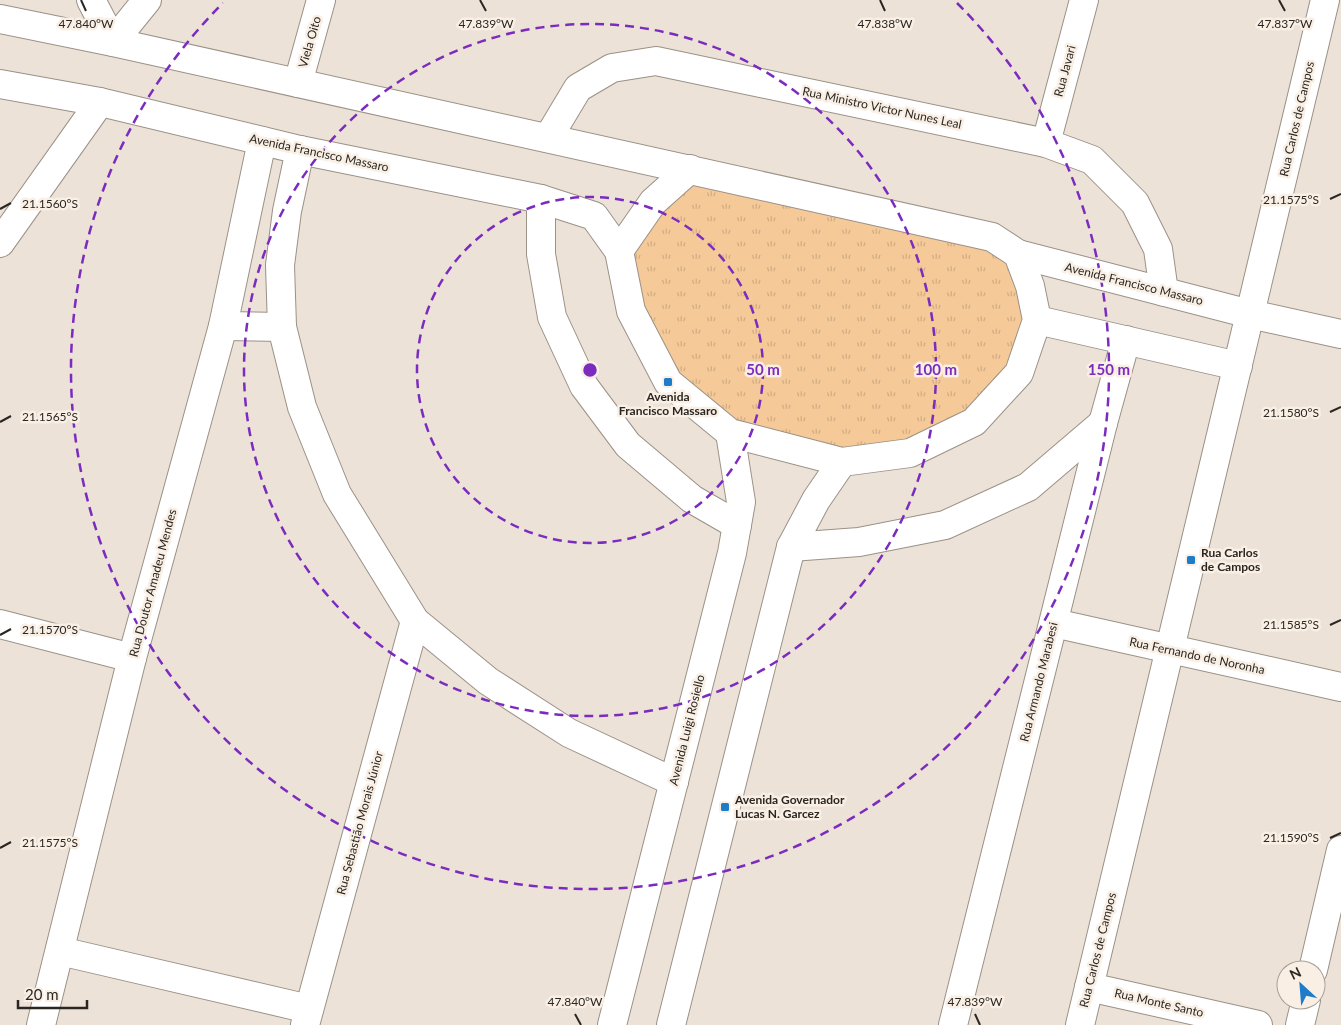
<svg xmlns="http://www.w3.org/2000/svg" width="1341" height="1025" viewBox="0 0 1341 1025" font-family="Lato,sans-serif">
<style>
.park{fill:url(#park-tufts)}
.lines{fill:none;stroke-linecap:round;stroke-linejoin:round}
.minor-casing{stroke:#9b9187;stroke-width:30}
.major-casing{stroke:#9b9187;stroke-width:30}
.minor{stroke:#fff;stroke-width:28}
.major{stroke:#fff;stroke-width:28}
.ticks{fill:none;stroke:#2a2723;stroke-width:2}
.ring{fill:none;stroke:#7b2cbf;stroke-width:2.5;stroke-dasharray:9 6}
.poi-dot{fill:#1e7cc8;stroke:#f9efe4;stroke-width:2}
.labels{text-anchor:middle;stroke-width:5;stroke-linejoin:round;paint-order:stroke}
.street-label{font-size:12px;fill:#2a2723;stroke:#f9efe4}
.poi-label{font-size:12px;font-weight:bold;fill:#2a2723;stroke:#f9efe4;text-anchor:start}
.ticks-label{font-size:12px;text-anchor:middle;fill:#2a2723;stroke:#f9efe4;stroke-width:5;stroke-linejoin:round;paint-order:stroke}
.centre{fill:#7b2cbf;stroke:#f9efe4;stroke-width:2.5}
.ring-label{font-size:15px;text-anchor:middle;font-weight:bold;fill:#7b2cbf;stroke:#f9efe4;stroke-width:5;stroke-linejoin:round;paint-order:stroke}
</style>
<defs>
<pattern id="park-tufts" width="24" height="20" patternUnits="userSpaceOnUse" patternTransform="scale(1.25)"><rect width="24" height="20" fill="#f5c998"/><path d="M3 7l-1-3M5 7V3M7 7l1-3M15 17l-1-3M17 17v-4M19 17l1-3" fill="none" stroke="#d2ad83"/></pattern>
</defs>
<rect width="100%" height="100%" fill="#ece2d7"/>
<path class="park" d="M694 179 986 244 1007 260 1020 290 1024 319 1005 368 965 411 905 441 844 451 734 422 677 375 640 307 629 253 659 208Z"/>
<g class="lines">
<g class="minor-casing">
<g id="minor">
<path d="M91 0 113 42 147 0"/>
<path d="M298 83 321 0"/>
<path d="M548 138 578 88 612 68 656 61 1046 143 1092 160 1135 203 1158 249 1164 292"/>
<path d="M1046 143 1084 0"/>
<path d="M300 150 287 211 280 265 282 327 302 407 337 494 415 621 488 681 569 733 674 782"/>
<path d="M541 199V254L552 317 584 386 628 445 692 499 737 525"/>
<path d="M0 243 100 102"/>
<path d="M1018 254 1250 314 1341 334"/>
<path d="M1037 320 1238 366"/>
<path d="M223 326 282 327"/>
<path d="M791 547 859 542 945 525 1028 487 1103 423"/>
<path d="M1054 623 1341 687"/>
<path d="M0 624 132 658"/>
<path d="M60 951 309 1009"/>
<path d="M1313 970 1341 850"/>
<path d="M1089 987 1258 1025"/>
<path d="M41 1025 132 658 223 326 262 141"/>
<path d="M305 1025 415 621"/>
<path d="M953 1025 1103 423 1126 340"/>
<path d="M1080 1025 1325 0"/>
<path d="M1300 1025 1306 1000"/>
</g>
</g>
<g class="major-casing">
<g id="major">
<path d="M0 19 113 42 992 237 1018 254 1030 286 1037 320 1019 373 974 422 910 453 842 462 730 433 668 382 631 311 619 251 594 216 541 199 300 150 100 102 0 84"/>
<path d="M619 251 653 202 690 169"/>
<path d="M612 1025 732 553 741 502 730 433"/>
<path d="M671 1025 791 547 816 500 842 462"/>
</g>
</g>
<use href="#minor" class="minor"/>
<use href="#major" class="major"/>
</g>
<path class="ticks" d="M81 0 86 11M480 0 486 11M880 0 885 11M1279 0 1285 11M1330 199 1341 194M0 209 11 203M1330 412 1341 407M0 422 11 416M1330 625 1341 620M0 635 11 629M1330 838 1341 833M0 848 11 842M575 1014 581 1025M975 1014 980 1025"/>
<g class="ring">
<circle cx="590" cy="370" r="173"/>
<circle cx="590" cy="370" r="346"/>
<path d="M957 3A519 519 0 1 1 223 3"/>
</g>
<g class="poi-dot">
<rect x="663" y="377" width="10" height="10" rx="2.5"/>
<rect x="1186" y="555" width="10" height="10" rx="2.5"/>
<rect x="720" y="802" width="10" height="10" rx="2.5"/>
</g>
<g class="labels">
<g class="street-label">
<text transform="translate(310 42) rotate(-74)" y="4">Viela Oito</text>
<text transform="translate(1065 71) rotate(-75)" y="4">Rua Javari</text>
<text transform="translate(882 108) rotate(12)" y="4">Rua Ministro Victor Nunes Leal</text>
<text transform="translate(1297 119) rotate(-77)" y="4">Rua Carlos de Campos</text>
<text transform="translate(319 153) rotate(12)" y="4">Avenida Francisco Massaro</text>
<text transform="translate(1134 284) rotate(14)" y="4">Avenida Francisco Massaro</text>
<text transform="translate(153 583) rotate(-75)" y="4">Rua Doutor Amadeu Mendes</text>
<text transform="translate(1197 656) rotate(12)" y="4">Rua Fernando de Noronha</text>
<text transform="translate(1039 682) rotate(-76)" y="4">Rua Armando Marabesi</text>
<text transform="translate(687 730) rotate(-76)" y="4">Avenida Luigi Rosiello</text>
<text transform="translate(360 823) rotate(-75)" y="4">Rua Sebastião Morais Júnior</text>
<text transform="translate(1098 950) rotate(-76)" y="4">Rua Carlos de Campos</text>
<text transform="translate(1159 1003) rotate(13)" y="4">Rua Monte Santo</text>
</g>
<g class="poi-label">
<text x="668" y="401" text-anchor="middle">Avenida<tspan x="668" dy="14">Francisco Massaro</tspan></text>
<text x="1201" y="557">Rua Carlos<tspan x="1201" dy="14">de Campos</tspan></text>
<text x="735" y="804">Avenida Governador<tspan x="735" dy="14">Lucas N. Garcez</tspan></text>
</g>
</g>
<g class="ticks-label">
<text x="86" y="28">47.840°W</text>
<text x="486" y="28">47.839°W</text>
<text x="885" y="28">47.838°W</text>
<text x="1285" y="28">47.837°W</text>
<text x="1291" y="204">21.1575°S</text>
<text x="50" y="208">21.1560°S</text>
<text x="1291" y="417">21.1580°S</text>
<text x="50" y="421">21.1565°S</text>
<text x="1291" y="629">21.1585°S</text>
<text x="50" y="634">21.1570°S</text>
<text x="1291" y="842">21.1590°S</text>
<text x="50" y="847">21.1575°S</text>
<text x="575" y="1006">47.840°W</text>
<text x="975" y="1006">47.839°W</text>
</g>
<circle cx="590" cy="370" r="8" class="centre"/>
<g class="ring-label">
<text x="763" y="375">50 m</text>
<text x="936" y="375">100 m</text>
<text x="1109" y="375">150 m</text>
</g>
<g transform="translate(1301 985) rotate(334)"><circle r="24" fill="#f9efe4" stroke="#a69f97"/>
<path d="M0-4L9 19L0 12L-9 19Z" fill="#1e7cc8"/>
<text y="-8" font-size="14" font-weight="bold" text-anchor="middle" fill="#2a2723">N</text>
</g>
<path d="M18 1000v8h69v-8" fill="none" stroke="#2a2723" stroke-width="2.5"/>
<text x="25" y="1000" font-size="15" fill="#2a2723" stroke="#f9efe4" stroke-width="4" paint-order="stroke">20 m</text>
</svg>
